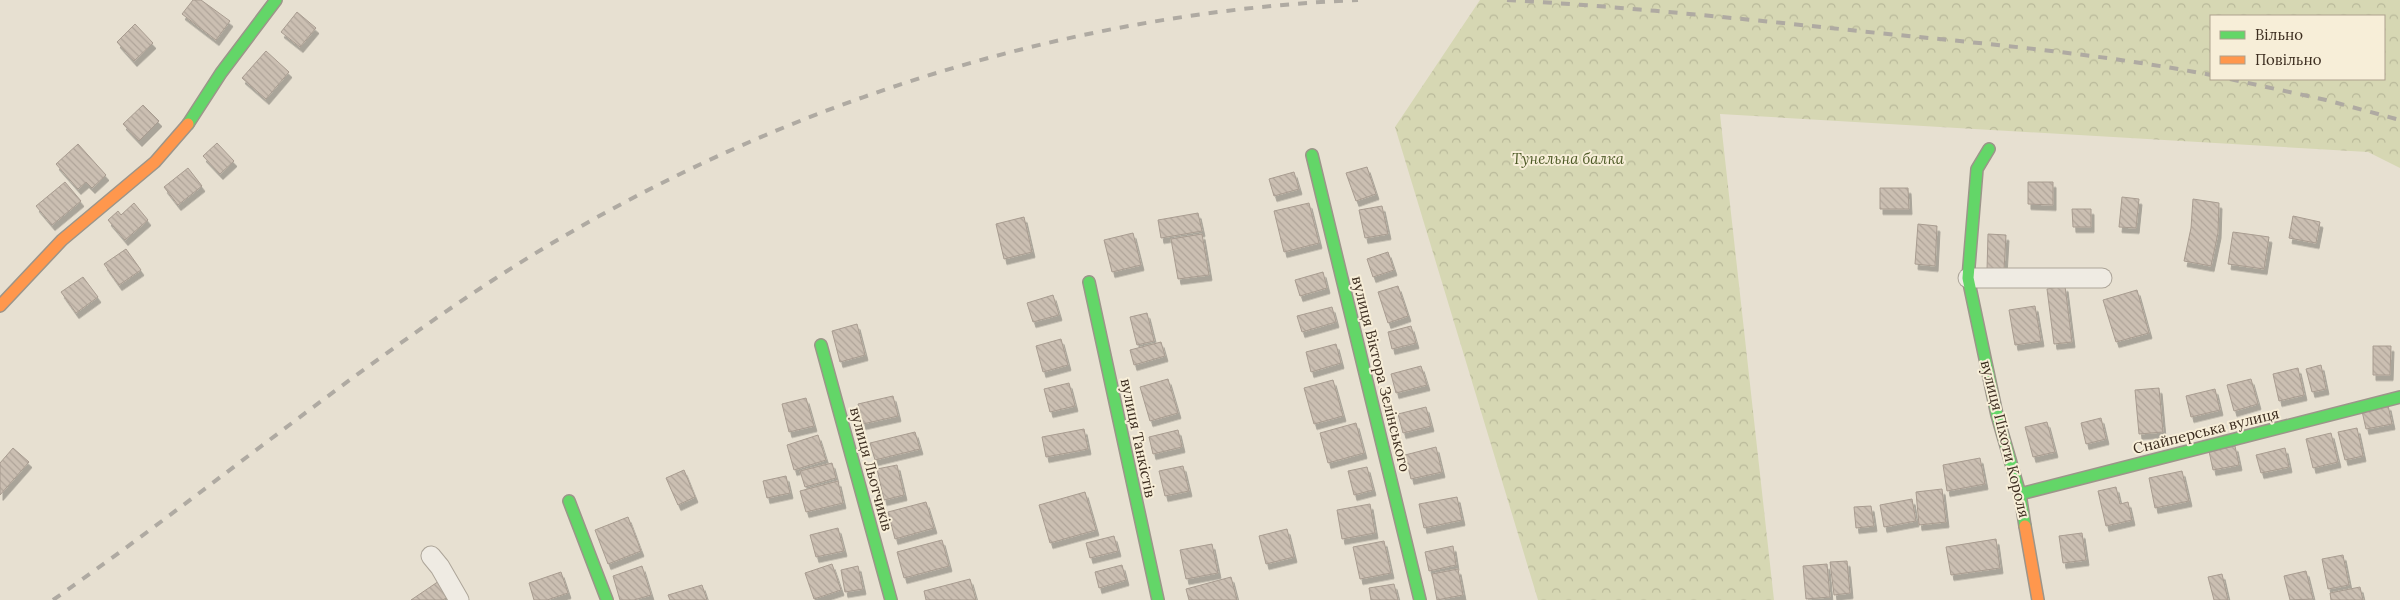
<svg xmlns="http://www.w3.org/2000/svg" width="2400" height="600" viewBox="0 0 2400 600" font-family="Lora,serif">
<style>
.forest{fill:url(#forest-crowns);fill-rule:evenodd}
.building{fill:url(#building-back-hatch);stroke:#a89c90;filter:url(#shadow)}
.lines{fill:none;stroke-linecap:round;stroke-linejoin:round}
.street-casing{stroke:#ada599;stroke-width:21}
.fast-casing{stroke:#9c958a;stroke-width:14}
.slow-casing{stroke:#9c958a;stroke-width:14}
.street{stroke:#efebe3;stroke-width:19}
.fast{stroke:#63d668;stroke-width:11}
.slow{stroke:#ff974d;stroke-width:11}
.rail{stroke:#afaaa2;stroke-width:4;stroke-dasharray:9 9;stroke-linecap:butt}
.labels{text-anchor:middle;stroke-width:4;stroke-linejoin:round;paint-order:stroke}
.park-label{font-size:15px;font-style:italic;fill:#4d5a26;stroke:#f7eed8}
.street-label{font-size:15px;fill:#3d2e20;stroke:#f7eed8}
</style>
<defs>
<pattern id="forest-crowns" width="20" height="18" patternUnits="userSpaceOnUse" patternTransform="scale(1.25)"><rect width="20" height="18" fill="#d6d7b3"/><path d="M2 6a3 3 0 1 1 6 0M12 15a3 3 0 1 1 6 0" fill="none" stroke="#b9b99a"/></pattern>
<pattern id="building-back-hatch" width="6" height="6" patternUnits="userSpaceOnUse" patternTransform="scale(1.25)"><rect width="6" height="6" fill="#cbbfb2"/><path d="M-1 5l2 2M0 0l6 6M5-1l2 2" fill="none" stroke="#afa499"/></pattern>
<filter id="shadow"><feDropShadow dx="3" dy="5.5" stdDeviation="0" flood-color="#0004"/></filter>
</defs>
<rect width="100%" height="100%" fill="#e7e0d1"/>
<path class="forest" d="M1480 0H2400V168L2368 152 1720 114 1774 600H1538L1395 127ZM2384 16V79H2211V16Z"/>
<g class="building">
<path d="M193 0H201L230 21 216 40 182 14Z"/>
<path d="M297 12 316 28 300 47 281 32Z"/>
<path d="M135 24 153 43 134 61 117 42Z"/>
<path d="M266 51 289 72 266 99 242 78Z"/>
<path d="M143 105 159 121 139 141 123 124Z"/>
<path d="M217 143 234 161 220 174 203 156Z"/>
<path d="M78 144 106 175 92 188 86 182 78 189 56 164Z"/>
<path d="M1367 167 1376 194 1356 201 1346 173Z"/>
<path d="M188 168 202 186 178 205 164 187Z"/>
<path d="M1294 172 1299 189 1274 196 1269 179Z"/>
<path d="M65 182 81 201 52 225 36 206Z"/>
<path d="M2028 182H2053V205L2028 204Z"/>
<path d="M1880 188H1908L1909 209H1880Z"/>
<path d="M2122 197 2139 199 2136 228 2119 227Z"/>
<path d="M2193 199 2219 203 2218 233 2211 266 2184 261 2191 228Z"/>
<path d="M134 203 148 220 125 240 108 220 118 211 121 215Z"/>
<path d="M1309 203 1319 243 1284 252 1274 211Z"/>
<path d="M1382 206 1388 234 1365 238 1359 210Z"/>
<path d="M2072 209H2091V227H2073Z"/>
<path d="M1198 213 1202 231 1161 238 1158 220Z"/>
<path d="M2293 216 2320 222 2316 243 2289 238Z"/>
<path d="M1024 217 1032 252 1004 259 996 224Z"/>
<path d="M1918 224 1937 226 1935 266 1915 264Z"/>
<path d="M2233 232 2269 237 2264 269 2228 264Z"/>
<path d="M1133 233 1141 265 1112 272 1104 240Z"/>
<path d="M1202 234 1209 275 1178 279 1171 239Z"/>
<path d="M1988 234 2006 235 2004 270H1987Z"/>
<path d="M126 249 141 270 119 285 104 264Z"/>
<path d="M1388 252 1394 270 1373 277 1367 259Z"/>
<path d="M1323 272 1327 288 1300 296 1295 280Z"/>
<path d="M83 277 98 297 76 313 61 292Z"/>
<path d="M1398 286 1408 316 1388 323 1378 292Z"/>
<path d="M2065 286 2072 342 2054 344 2047 289Z"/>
<path d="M2137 290 2149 333 2116 342 2103 300Z"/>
<path d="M1053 295 1059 315 1033 322 1027 303Z"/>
<path d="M2035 306 2041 341 2015 345 2009 310Z"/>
<path d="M1332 307 1336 322 1302 332 1297 316Z"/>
<path d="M1147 313 1154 341 1137 345 1130 317Z"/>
<path d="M857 324 865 355 840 362 832 331Z"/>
<path d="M1411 326 1416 343 1392 349 1388 332Z"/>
<path d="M1061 339 1068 365 1043 372 1036 346Z"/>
<path d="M1161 342 1165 356 1134 365 1130 350Z"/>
<path d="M1336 344 1341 363 1311 372 1306 352Z"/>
<path d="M2373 346H2391L2390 375H2373Z"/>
<path d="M2321 365 2326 389 2312 392 2306 369Z"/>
<path d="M1421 366 1427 385 1396 393 1391 374Z"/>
<path d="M2298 368 2304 395 2279 401 2273 374Z"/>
<path d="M1168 379 1178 413 1150 421 1140 387Z"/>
<path d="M2251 379 2258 404 2234 411 2227 385Z"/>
<path d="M1333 380 1343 416 1314 424 1304 388Z"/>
<path d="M1069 383 1075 406 1050 412 1044 389Z"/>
<path d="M2159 388 2163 432 2139 434 2135 390Z"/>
<path d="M2215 389 2220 410 2191 417 2186 396Z"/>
<path d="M893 396 898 416 863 424 858 404Z"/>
<path d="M806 398 814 426 789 432 782 404Z"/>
<path d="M2388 405 2392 424 2366 429 2362 411Z"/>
<path d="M1426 407 1431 426 1403 433 1398 414Z"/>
<path d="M2101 418 2106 439 2086 444 2081 423Z"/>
<path d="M2047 422 2055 452 2033 457 2025 427Z"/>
<path d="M1356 423 1364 453 1328 463 1320 433Z"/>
<path d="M2357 428 2363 456 2345 460 2338 432Z"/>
<path d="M1084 429 1088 449 1046 457 1042 437Z"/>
<path d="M1178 430 1182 447 1153 454 1149 437Z"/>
<path d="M915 432 920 449 875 460 870 443Z"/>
<path d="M2331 433 2338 462 2313 468 2306 439Z"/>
<path d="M818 435 826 460 794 470 787 445Z"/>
<path d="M2235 446 2239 465 2213 470 2209 451Z"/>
<path d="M1436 447 1442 472 1411 479 1405 455Z"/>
<path d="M13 448 29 462 0 495V463Z"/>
<path d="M2285 448 2289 467 2261 473 2256 455Z"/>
<path d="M1980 458 1985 484 1947 491 1943 465Z"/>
<path d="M832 463 836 478 805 487 800 471Z"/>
<path d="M897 465 904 495 884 500 877 469Z"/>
<path d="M1183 466 1189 491 1165 496 1159 471Z"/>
<path d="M1367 467 1373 490 1354 495 1348 471Z"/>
<path d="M684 470 695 497 678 505 666 478Z"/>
<path d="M2182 471 2189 501 2155 508 2149 478Z"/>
<path d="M786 476 790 493 767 498 763 481Z"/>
<path d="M838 481 843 503 806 512 800 491Z"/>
<path d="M2116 487 2120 504 2128 502 2132 520 2106 526 2098 491Z"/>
<path d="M1942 489 1946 522 1919 525 1916 492Z"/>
<path d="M1085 492 1096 530 1050 543 1039 505Z"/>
<path d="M1457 497 1462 520 1424 528 1419 504Z"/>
<path d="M1912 499 1916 521 1884 527 1880 505Z"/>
<path d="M926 502 934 528 895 539 888 512Z"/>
<path d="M1370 504 1375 533 1342 539 1337 510Z"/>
<path d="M1871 506 1874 526 1856 528 1854 507Z"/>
<path d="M628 517 641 551 608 564 595 530Z"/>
<path d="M838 528 844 551 816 557 810 535Z"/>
<path d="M1287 529 1294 557 1266 564 1259 536Z"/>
<path d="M2082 533 2086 560 2063 563 2059 536Z"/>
<path d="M1114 536 1118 551 1090 558 1086 543Z"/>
<path d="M1996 539 2000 568 1951 575 1946 547Z"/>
<path d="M942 540 949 566 904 578 897 552Z"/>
<path d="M1384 541 1391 573 1360 579 1353 547Z"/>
<path d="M1212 544 1218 573 1186 579 1180 550Z"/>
<path d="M1453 546 1456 565 1429 571 1425 552Z"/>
<path d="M2343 555 2349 585 2328 589 2322 559Z"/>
<path d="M1847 561 1850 593 1834 595 1830 562Z"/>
<path d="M832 564 841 590 814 599 805 573Z"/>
<path d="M1827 564 1830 597 1806 599 1803 566Z"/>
<path d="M1122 565 1126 580 1099 588 1095 572Z"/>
<path d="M642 566 651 595 634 600H620L613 576Z"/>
<path d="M858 566 863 589 845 592 841 570Z"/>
<path d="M1458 569 1463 595 1437 600 1432 574Z"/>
<path d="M2306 571 2313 599 2290 600 2284 576Z"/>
<path d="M561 572 568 593 547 600H534L529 583Z"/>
<path d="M2222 574 2228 600H2214L2208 577Z"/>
<path d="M1231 577 1237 600H1189L1186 589Z"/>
<path d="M970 579 976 600H926L924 591Z"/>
<path d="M439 581 449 596 443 600H411Z"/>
<path d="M1394 584 1398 600H1371L1369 588Z"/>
<path d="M702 585 707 600H670L668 595Z"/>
<path d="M2360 587 2363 600H2331L2330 593Z"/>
</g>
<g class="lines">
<g class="street-casing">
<g id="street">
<path d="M1968 278H2102"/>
<path d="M431 556 440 567 459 600"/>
</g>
</g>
<g class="fast-casing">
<g id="fast">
<path d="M188 124 221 73 276 0"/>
<path d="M1989 149 1977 169 1968 278 1997 415 2020 494 2025 526"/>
<path d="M1312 155 1420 600"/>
<path d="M1089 282 1158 600"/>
<path d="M821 345 891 600"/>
<path d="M2020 494 2400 397"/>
<path d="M569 501 607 600"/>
</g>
</g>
<g class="slow-casing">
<g id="slow">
<path d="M0 306 62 240 155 162 188 124"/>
<path d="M2025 526 2038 600"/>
</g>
</g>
<use href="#street" class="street"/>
<use href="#fast" class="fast"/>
<use href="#slow" class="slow"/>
<g class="rail">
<path d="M1507 0C1631 7 1755 20 1878 33 1990 44 2101 54 2211 75"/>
<path d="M2230 79 2326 100 2400 120"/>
<path d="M53 600C202 496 341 379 493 280 749 113 1053 13 1358 0"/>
</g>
</g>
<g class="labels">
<g class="park-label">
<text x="1568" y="164">Тунельна балка</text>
</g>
<g class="street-label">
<text transform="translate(1381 374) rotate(76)" y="5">вулиця Віктора Зелінського</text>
<text transform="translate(2206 431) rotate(-14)" y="5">Снайперська вулиця</text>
<text transform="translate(1138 438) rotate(78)" y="5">вулиця Танкістів</text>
<text transform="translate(2005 439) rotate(76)" y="5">вулиця Піхоти Короля</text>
<text transform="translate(871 469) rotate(75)" y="5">вулиця Льотчиків</text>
</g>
</g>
<rect x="2210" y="15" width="175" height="65" fill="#f7eed8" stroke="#ada18e"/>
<rect x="2220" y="31" width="25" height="8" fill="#63d668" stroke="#ada18e"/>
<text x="2255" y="40" font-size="15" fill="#3d2e20">Вільно</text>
<rect x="2220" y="56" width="25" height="8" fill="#ff974d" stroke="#ada18e"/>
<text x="2255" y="65" font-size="15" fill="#3d2e20">Повільно</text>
</svg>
